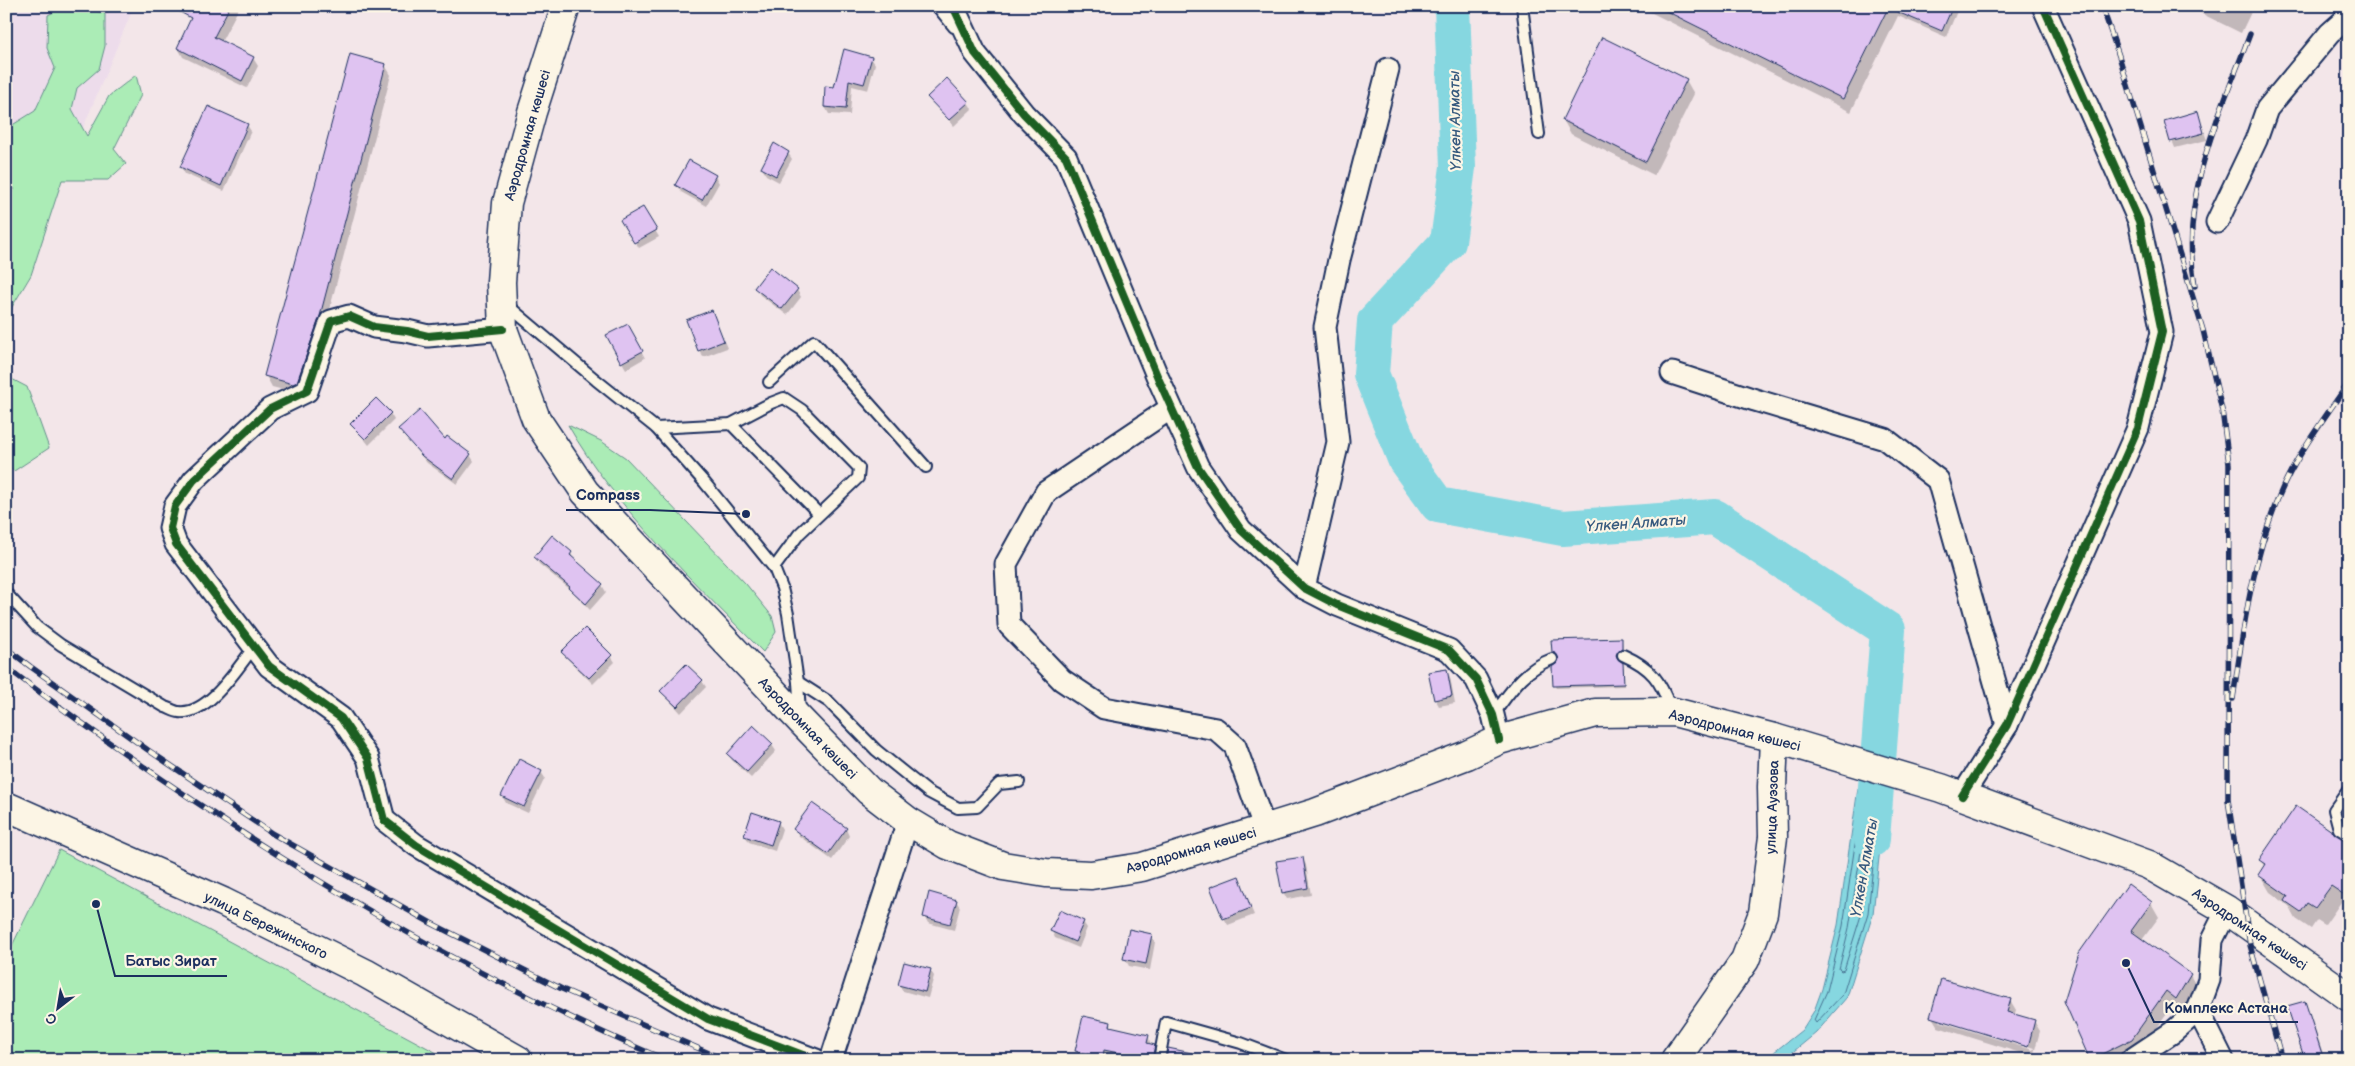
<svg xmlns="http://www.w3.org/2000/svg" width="2355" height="1066" viewBox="0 0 2355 1066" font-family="'Balsamiq Sans',sans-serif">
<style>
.built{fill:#eddceb}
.green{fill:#abecb6;stroke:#638e8a}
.water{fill:#86d7e0;stroke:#5b94ac}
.shadow{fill:#0003;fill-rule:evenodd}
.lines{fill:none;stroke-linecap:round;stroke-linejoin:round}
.shore{stroke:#467292;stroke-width:1}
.river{stroke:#86d7e0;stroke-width:36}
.building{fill:#dfc3f1;stroke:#1b2f5e}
.lane-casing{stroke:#1b2f5e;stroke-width:14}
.street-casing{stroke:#1b2f5e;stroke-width:25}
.secondary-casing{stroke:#1b2f5e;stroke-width:31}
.primary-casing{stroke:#1b2f5e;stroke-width:31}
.lane{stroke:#fcf5e5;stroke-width:10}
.street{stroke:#fcf5e5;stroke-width:21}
.secondary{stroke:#fcf5e5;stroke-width:28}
.primary{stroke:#fcf5e5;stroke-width:28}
.rail-casing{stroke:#1b2f5e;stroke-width:5.5}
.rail{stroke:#fcf5e5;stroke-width:4;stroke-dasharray:11;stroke-linecap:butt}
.cycleway-casing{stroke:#fcf5e5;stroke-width:11}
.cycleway{stroke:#1b5e20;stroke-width:8}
.labels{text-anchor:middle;stroke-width:4.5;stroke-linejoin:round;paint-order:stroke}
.street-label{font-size:14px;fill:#1b2f5e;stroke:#fcf5e5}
.water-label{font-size:15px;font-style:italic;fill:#36597e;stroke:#fcf5e5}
.leader{fill:none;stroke:#1b2f5e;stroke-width:2}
.callout-dot{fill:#1b2f5e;stroke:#fcf5e5;stroke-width:2}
.callout-label{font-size:15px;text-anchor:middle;font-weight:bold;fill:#1b2f5e;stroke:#fcf5e5;stroke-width:4.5;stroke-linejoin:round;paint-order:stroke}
</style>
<rect width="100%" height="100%" fill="#f3e6e9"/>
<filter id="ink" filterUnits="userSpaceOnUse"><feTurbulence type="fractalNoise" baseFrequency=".02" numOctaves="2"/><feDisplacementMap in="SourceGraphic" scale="10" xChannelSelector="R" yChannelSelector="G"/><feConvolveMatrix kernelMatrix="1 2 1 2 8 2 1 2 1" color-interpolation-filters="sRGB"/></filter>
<g filter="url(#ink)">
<path class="built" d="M6 6H134L75 147 6 146Z"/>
<g class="green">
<path d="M65 6 105 13V46L99 69 77 88 72 109 87 136 109 96 136 75 141 95 114 149 126 164 108 180H62L31 275 6 317V198L15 189 6 187V129L35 111 55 68 47 48 48 15Z"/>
<path d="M6 376 27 387 49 448 14 471 6 466Z"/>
<path d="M568 425 601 441 626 458 746 584 772 616 776 632 763 652C696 584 615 508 568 425Z"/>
<path d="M59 850 450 1060H6V958Z"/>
</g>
<path class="water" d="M1858 788 1886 792 1873 914 1847 997 1816 1033 1783 1060H1764L1802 1030 1814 1011 1822 989 1838 925Z"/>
<g class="shadow">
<path d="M90 6H110L108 13Z"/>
<path d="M193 6H240L221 42 253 58 258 66 247 88 183 57 178 48 191 21 188 16Z"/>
<path d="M1638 6H1892L1895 12 1898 6H1956L1958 9 1946 37 1898 16 1851 112Z"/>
<path d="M2186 6H2254L2241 33Z"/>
<path d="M871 58 875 64 868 90 852 86 850 115 829 114 825 107 835 88Z"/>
<path d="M385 65 391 75 325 327 299 394 272 387 266 376Z"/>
<path d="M1686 80 1694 94 1654 175 1571 134 1563 120Z"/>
<path d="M929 97 968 102 972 109 954 126Z"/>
<path d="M2197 113 2207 140 2175 148 2165 122Z"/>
<path d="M247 125 251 131 224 191 185 174 181 167Z"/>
<path d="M788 153 792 159 779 182 766 175 762 168Z"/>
<path d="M715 176 719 183 706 206 681 192 677 185Z"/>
<path d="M642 208 659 237 639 248 622 220Z"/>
<path d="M756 288 797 290 801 297 787 315 760 295Z"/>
<path d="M712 312 727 348 703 357 699 350Z"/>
<path d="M627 325 645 358 626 369 607 336Z"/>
<path d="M390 413 394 420 369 445 352 424Z"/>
<path d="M400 429 470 455 474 461 457 484 427 463Z"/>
<path d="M552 537 571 553 574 561 602 585 606 592 590 610 571 590 539 564 535 557Z"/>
<path d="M1622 640 1623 651 1620 652 1617 659 1624 667V686L1556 688 1554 685 1560 659 1553 652Z"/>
<path d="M563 652 611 656 615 662 593 684 567 658Z"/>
<path d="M1446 670 1450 677 1455 703 1439 706 1435 699Z"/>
<path d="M702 681 706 687 681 713 661 691Z"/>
<path d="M772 745 776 751 751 778 732 760 728 754Z"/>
<path d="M541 772 545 778 528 813 506 803 502 796Z"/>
<path d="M778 822 782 829 775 851 749 842 745 835Z"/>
<path d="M795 829H846L849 836 832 860 799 836Z"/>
<path d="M2349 844V908L2341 902 2325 925 2317 920 2311 929 2296 919 2289 906 2270 892 2260 875 2265 867 2260 860Z"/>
<path d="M1302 858 1306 865 1311 895 1287 899 1283 892Z"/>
<path d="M1238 877 1254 915 1228 925 1224 918Z"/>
<path d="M956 901 960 907 954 930 928 923 924 916Z"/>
<path d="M2151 903 2159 917 2142 940 2190 975 2198 989 2184 1012 2174 1004 2139 1053 2126 1060H2091L2065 1001Z"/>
<path d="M1083 922 1087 928 1079 948 1055 938 1052 931Z"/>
<path d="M1151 935 1155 942 1150 970 1129 966 1125 959Z"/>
<path d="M930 970 934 976 928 998 903 991 899 985Z"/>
<path d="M2010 1000 2016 1010 2014 1016 2034 1021 2040 1031 2033 1057 1938 1027 1932 1017ZM1938 1018 2034 1048 2033 1050 1938 1021Z"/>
<path d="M2304 1002 2308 1009 2325 1060H2306Z"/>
<path d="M1110 1023 1112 1028 1148 1036 1151 1045 1154 1046 1158 1052 1157 1060H1125L1108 1056 1107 1060 1080 1058 1076 1051Z"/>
<path d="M1169 1049 1200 1056 1202 1060H1167Z"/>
<path d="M2176 1054 2179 1060H2168Z"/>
</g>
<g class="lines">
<g class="shore">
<path d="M1865 794 1878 796 1880 799 1868 913 1843 994 1816 1023 1814 1020 1827 991 1843 926 1862 797Z"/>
<path d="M1869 802 1873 804 1862 912 1844 970 1841 971 1839 969 1849 928Z"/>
</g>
<path class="river" d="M1452 6 1458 167 1448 242 1375 321 1371 374 1406 461 1438 505 1563 528 1715 517 1888 630 1872 839"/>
</g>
<g class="building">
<path d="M169 6H230L214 37 254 57 242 81 177 48 191 18Z"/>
<path d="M1656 6H1953L1942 31 1888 8 1843 99Z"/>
<path d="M1602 37 1687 79 1646 162 1562 120Z"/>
<path d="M844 49 872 57 864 84 849 80 846 109 824 107 825 86 834 87Z"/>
<path d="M350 54 386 64 320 316 297 382 293 384 264 376Z"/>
<path d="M947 78 969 102 949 120 927 97Z"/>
<path d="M208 106 248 124 221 186 180 167Z"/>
<path d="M2198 111 2204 133 2170 142 2164 121Z"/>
<path d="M774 143 789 152 776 176 761 168Z"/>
<path d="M689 160 716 175 702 200 675 185Z"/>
<path d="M643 207 657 230 634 243 620 220Z"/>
<path d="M770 267 798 289 782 309 754 288Z"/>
<path d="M712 310 724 341 698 351 686 320Z"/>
<path d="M628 324 643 351 621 363 606 335Z"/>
<path d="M376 398 391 413 365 439 350 424Z"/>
<path d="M420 410 445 439 447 436 471 454 453 479 422 456 398 429Z"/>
<path d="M552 535 572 552 570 555 603 584 586 604 569 588 570 587 534 557Z"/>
<path d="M585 628 612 655 589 678 561 652Z"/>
<path d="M1622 638V648L1619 650 1616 655 1618 659 1623 663 1624 684 1553 686 1552 667 1557 663 1559 659 1556 654 1552 652 1551 640Z"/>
<path d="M686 664 703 680 677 707 660 691Z"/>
<path d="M1447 669 1452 696 1434 700 1428 672Z"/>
<path d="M753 725 773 744 747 772 727 754Z"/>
<path d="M519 759 542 771 524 807 501 796Z"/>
<path d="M812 803 847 828 828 854 793 829Z"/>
<path d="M2296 806 2349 843V898L2331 886 2315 908 2307 903 2301 912 2285 901 2288 896 2258 875 2265 864 2259 860Z"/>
<path d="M752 812 779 821 771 845 744 836Z"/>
<path d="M1303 857 1308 888 1282 893 1276 861Z"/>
<path d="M1239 876 1251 908 1223 919 1210 887Z"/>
<path d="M2128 884 2152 902 2131 931 2191 974 2176 999 2166 991 2132 1039 2090 1060 2064 1001 2079 953Z"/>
<path d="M929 892 957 900 950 924 923 917Z"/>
<path d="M1060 910 1084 921 1075 942 1050 931Z"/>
<path d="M1129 929 1152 934 1146 964 1123 959Z"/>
<path d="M904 962 931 969 925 992 898 985Z"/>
<path d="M1941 979 2011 999 2007 1012 2035 1020 2028 1047 1930 1017Z"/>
<path d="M2305 1001 2324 1060H2305L2287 1006Z"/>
<path d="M1083 1016 1111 1022 1110 1026 1149 1035 1147 1043 1155 1045 1152 1060 1104 1050 1103 1058 1075 1051Z"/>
<path d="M1168 1048 1192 1053 1191 1060H1166Z"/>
</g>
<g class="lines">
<g class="lane-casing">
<g id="lane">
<path d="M937 6 954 27"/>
<path d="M1522 6 1539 134"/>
<path d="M506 304 596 380 656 428 705 483 774 568 782 588 788 614 798 682 800 713"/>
<path d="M769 382 814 341 926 467"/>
<path d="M731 424 818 513"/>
<path d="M656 428 731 424 771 403 784 398 802 410 859 468 858 478 799 534 774 568"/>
<path d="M6 593 37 627 61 645 165 707C169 708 175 712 179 712 209 715 238 667 254 647"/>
<path d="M1623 655C1652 668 1660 680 1671 709"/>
<path d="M798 682 829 702 876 750 928 792 958 808 977 807 999 784 1019 782"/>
<path d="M1493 715C1511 691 1523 670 1552 659"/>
<path d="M2349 789 2334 810 2339 829 2349 835"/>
<path d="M1159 1060 1166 1022 1241 1043 1286 1060"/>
</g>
</g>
<g class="street-casing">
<g id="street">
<path d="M953 6 975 53 1024 114 1066 157 1158 378 1198 467 1241 530 1304 588 1337 605 1449 650 1476 679 1493 715 1499 740"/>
<path d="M2217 222 2256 140 2267 109 2330 33 2349 16"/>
<path d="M503 329 428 336 407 331 374 327 349 316 331 321 307 391 270 409 194 480 175 506 170 528 176 544 269 666 341 718 368 758 384 820 416 845 708 1019 816 1060"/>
<path d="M1672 373 1755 400 1885 439 1938 480 2007 725"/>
<path d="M1171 408 1046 492 1006 564 1009 625 1062 680 1104 708 1216 729 1235 746 1265 829"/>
<path d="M1304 588 1338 442 1325 327 1339 260 1388 69"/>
<path d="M1962 796 2007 725 2138 428 2162 332 2139 221 2043 6"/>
<path d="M2198 1010 2223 1060"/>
<path d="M831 1060 908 821"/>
<path d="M2131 1060 2173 1032 2198 1010 2209 980 2212 940 2227 910"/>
</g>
</g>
<g class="secondary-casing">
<g id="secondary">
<path d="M6 806 223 902 365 973 518 1060"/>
<path d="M1675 1060 1745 960 1763 913 1773 837 1772 787 1774 738"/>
</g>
</g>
<g class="primary-casing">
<path id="primary" d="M566 6 532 112 507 203 501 282 503 329 536 419 585 492 801 721 869 791 908 821 948 845 1003 866 1046 873 1091 875 1142 867 1315 813 1467 755 1499 740 1595 713 1674 712 1774 738 1941 788 2149 865 2227 910 2349 997"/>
</g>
<use href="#lane" class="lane"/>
<use href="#street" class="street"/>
<use href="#secondary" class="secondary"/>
<use href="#primary" class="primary"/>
<g class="rail-casing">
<g id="rail">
<path d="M2102 6 2119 56 2203 330 2222 410 2229 464 2228 800 2250 945 2282 1060"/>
<path d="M2195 286C2179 195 2219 117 2250 34"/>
<path d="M6 648 31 667 148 750 273 834 431 923 562 989 725 1060"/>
<path d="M6 667C209 820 431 961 666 1060"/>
<path d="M2233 699C2243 630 2252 560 2279 496 2296 455 2324 419 2349 382"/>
</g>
</g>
<use href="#rail" class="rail"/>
<g class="cycleway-casing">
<g id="cycleway">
<path d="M953 6 975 53 1024 114 1066 157 1158 378 1198 467 1241 530 1304 588 1337 605 1449 650 1476 679 1493 715 1499 740"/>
<path d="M503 329 428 336 407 331 374 327 349 316 331 321 307 391 270 409 194 480 175 506 170 528 176 544 269 666 341 718 368 758 384 820 416 845 708 1019 816 1060"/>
<path d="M1962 796 2007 725 2138 428 2162 332 2139 221 2043 6"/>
</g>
</g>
<use href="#cycleway" class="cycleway"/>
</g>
</g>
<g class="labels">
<g class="street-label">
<text transform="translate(527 135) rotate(-74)" y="5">Аэродромная көшесі</text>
<text transform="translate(808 728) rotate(46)" y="5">Аэродромная көшесі</text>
<text transform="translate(1735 730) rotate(14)" y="5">Аэродромная көшесі</text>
<text transform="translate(1772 807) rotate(-88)" y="5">улица Ауэзова</text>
<text transform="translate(1191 850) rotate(-16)" y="5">Аэродромная көшесі</text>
<text transform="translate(266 925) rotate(26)" y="5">улица Бережинского</text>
<text transform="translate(2250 929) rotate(34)" y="5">Аэродромная көшесі</text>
</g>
<g class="water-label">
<text transform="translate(1455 121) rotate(-91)" y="5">Үлкен Алматы</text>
<text transform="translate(1636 523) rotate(-4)" y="5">Үлкен Алматы</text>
<text transform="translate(1864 868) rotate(-80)" y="5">Үлкен Алматы</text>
</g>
</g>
<path class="leader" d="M746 514L650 510H566M96 904L115 976H227M2126 963L2154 1022H2298"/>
<g class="callout-dot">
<circle cx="746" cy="514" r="5"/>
<circle cx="96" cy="904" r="5"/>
<circle cx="2126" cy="963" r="5"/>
</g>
<g class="callout-label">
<text x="608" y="500">Compass</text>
<text x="171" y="966">Батыс Зират</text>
<text x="2226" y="1013">Комплекс Астана</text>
</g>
<rect width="2355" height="1066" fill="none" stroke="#fcf5e5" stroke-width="25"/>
<rect x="12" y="12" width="2330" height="1041" fill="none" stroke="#1b2f5e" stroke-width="2" filter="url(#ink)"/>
<g transform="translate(58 1008) rotate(211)" stroke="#fcf5e5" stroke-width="4" paint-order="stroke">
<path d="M0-4L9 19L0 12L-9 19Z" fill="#1b2f5e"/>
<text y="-8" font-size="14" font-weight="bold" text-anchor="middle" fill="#1b2f5e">С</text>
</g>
</svg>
